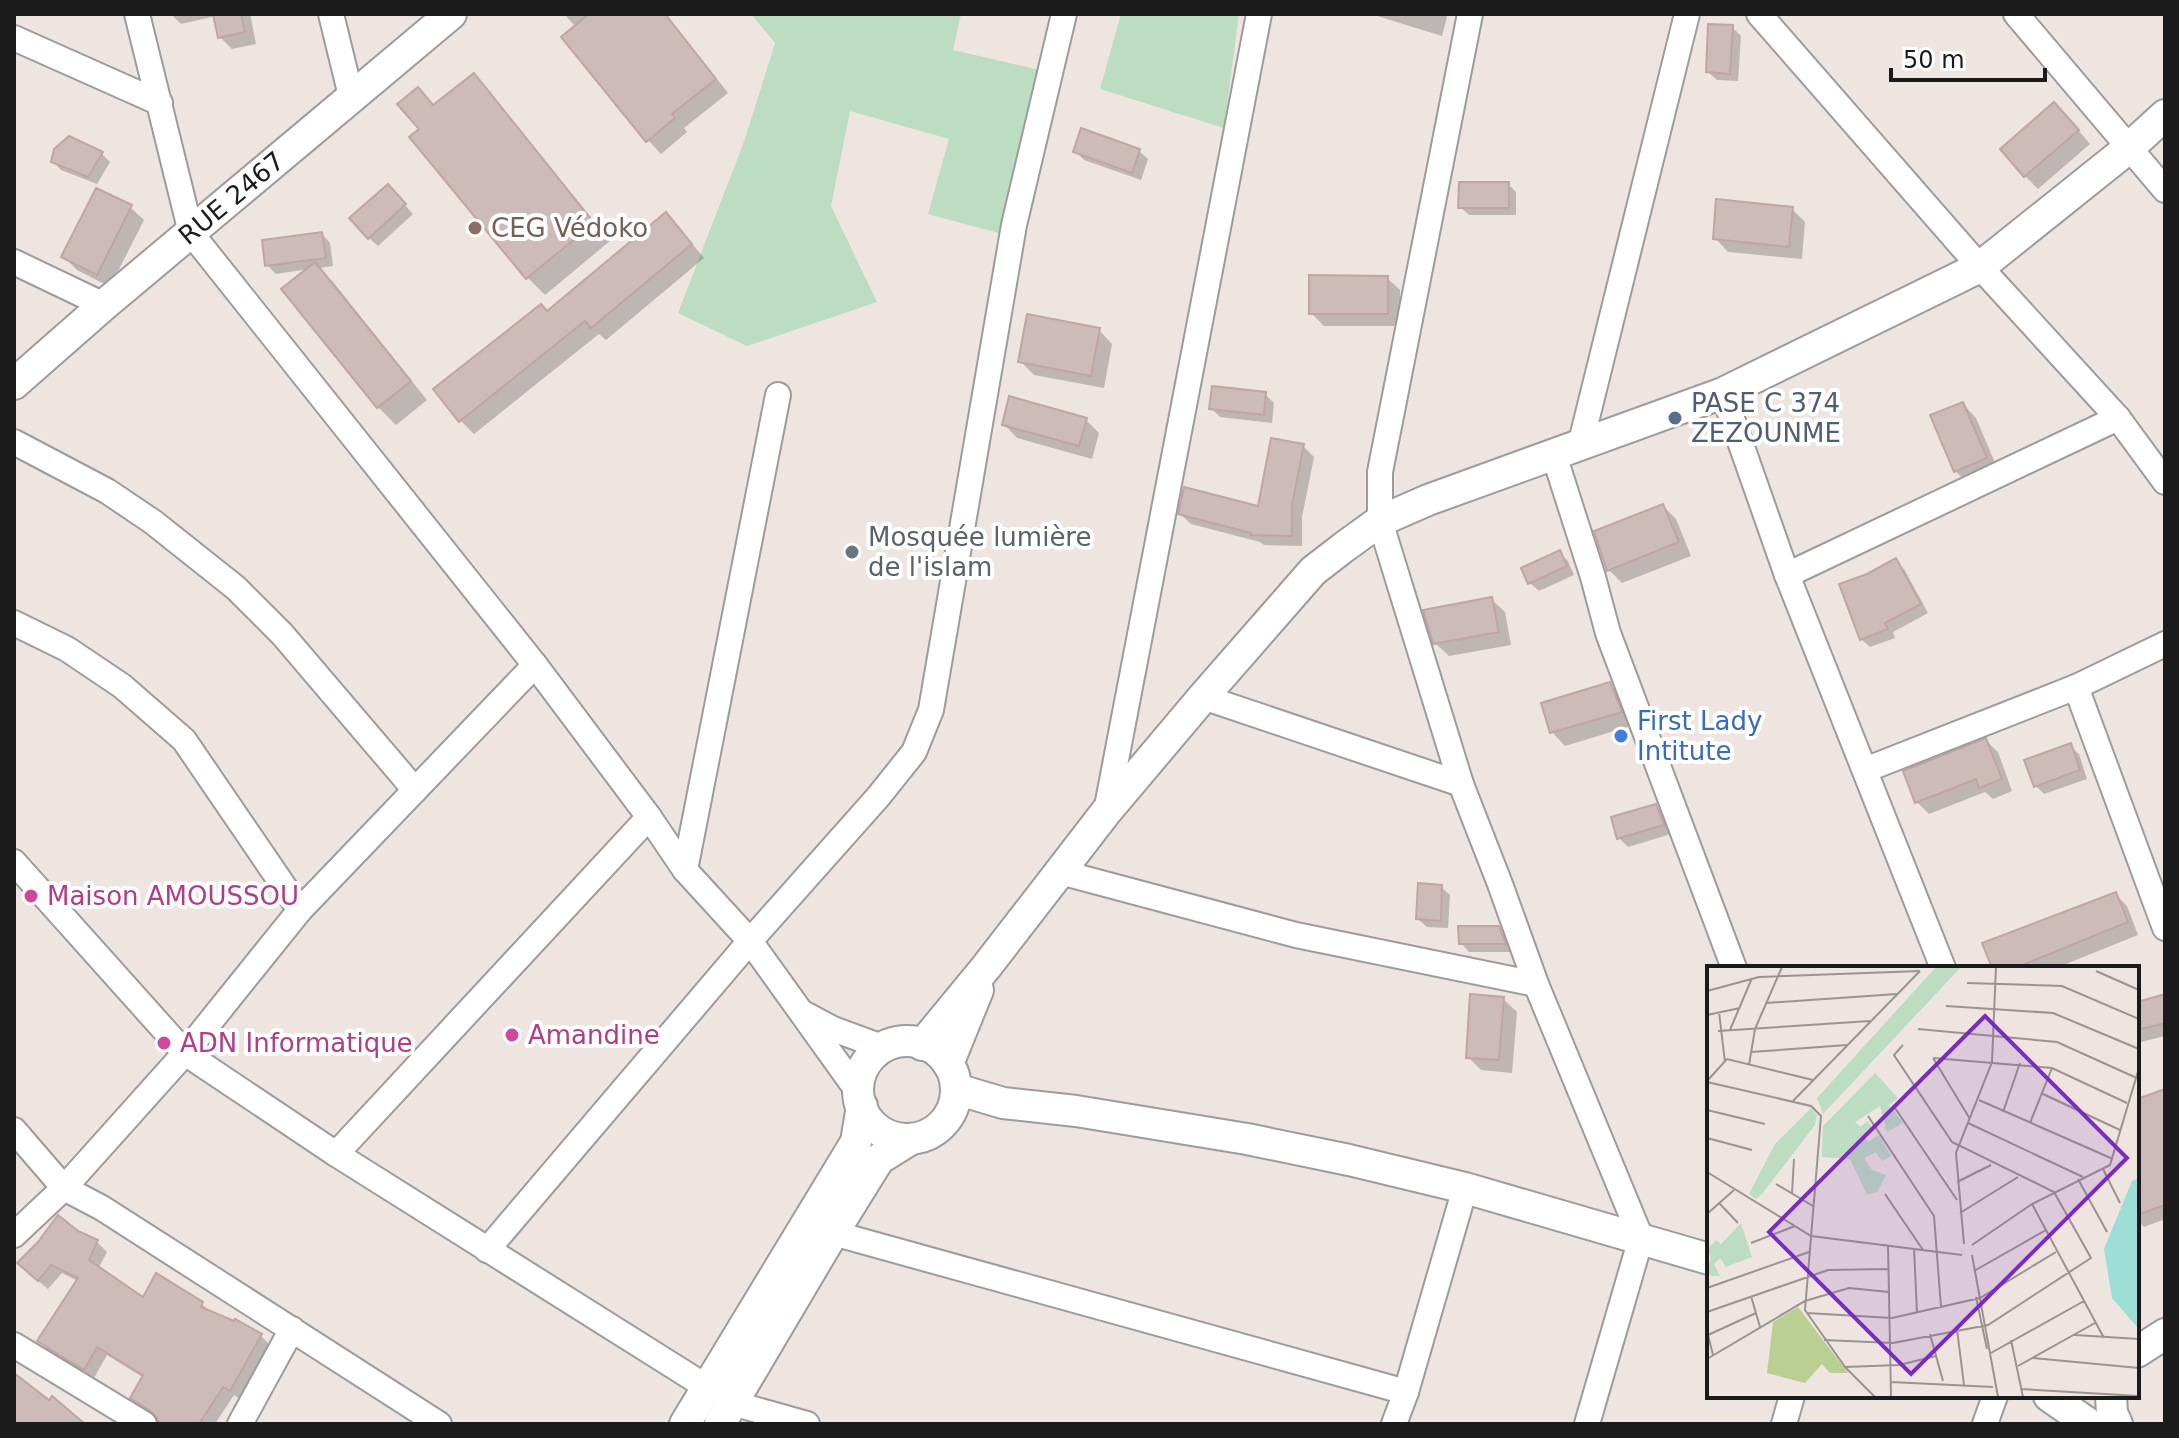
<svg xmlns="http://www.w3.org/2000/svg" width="2179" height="1438" viewBox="0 0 2179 1438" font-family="'DejaVu Sans',sans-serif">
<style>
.wetland{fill:#bcddc2}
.shadow{fill:#0003}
.building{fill:#cdbbb9;stroke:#c0a5a2;stroke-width:2}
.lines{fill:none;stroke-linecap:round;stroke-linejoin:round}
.minor-casing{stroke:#9c9c9c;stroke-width:28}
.tertiary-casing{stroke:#9c9c9c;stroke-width:34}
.minor{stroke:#fff;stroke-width:24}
.tertiary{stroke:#fff;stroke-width:30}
.education-dot{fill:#8d6e63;stroke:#fff;stroke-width:3}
.service-dot{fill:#5c6f8a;stroke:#fff;stroke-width:3}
.worship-dot{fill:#6b7280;stroke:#fff;stroke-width:3}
.shop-dot{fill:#3f7fe0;stroke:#fff;stroke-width:3}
.hotel-dot{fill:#d1479c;stroke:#fff;stroke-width:3}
.labels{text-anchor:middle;stroke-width:8;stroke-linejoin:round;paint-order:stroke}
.street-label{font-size:26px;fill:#1b1b1b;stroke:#fff}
.education-label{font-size:26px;fill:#785e54;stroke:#fff;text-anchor:start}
.service-label{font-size:26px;fill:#4e5e75;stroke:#fff;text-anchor:start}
.worship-label{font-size:26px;fill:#5b616d;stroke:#fff;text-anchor:start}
.shop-label{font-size:26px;fill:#366cbe;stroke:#fff;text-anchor:start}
.hotel-label{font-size:26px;fill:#b23c85;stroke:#fff;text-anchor:start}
.inset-road{fill:none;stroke:#9a9491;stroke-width:2}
.view{fill:#7b2cbf;fill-opacity:0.15;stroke:#7b2cbf;stroke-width:4}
.inset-edge{fill:none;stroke:#1b1b1b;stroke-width:4}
</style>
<rect width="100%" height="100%" fill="#eee4e0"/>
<g class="wetland">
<path d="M751 14H961L953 50 1044 71 1002 234 928 214 949 139 850 111 831 206 877 302 747 346 678 313 745 139 775 43Z"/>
<path d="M1121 14H1239L1224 128 1100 89Z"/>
</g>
<g class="shadow">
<path d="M171 14H250L256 44 232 49 220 37 216 16 181 24Z"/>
<path d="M564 14H666L728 93 684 128 687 132 661 154 648 140 576 27Z"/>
<path d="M1375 14H1445L1447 17 1442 36 1377 16Z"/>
<path d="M1732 27 1741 36 1738 81 1717 80 1708 72Z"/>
<path d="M474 75 491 93 610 241 545 295 528 278 412 137 422 129 418 89 435 106Z"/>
<path d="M2068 118 2090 144 2038 189 2025 176Z"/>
<path d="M69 138 102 154 110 162 97 184 61 170 53 161Z"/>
<path d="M1075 151H1139L1148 159 1141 180 1084 160Z"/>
<path d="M1508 184 1516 192V215H1469L1460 207Z"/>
<path d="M396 195 413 214 378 246 369 238Z"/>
<path d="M130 207 144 220 110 287 77 270 64 257Z"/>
<path d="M1792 209 1805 222 1802 259 1728 252 1715 238Z"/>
<path d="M679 228 704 258 606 340 599 334 474 434 460 420 548 313Z"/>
<path d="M322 234 330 243 333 266 318 268 333 282 427 400 396 425 378 407 309 269 276 274 267 265Z"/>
<path d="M1387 278 1400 290V326H1324L1311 313Z"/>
<path d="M1099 330 1112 344 1104 388 1034 375 1020 361Z"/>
<path d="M1265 394 1274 403 1272 423 1220 417 1211 408Z"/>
<path d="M1963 404 1976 418 1999 472 1969 484 1955 471Z"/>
<path d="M1086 420 1099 433 1092 459 1017 438 1004 424Z"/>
<path d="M1303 446 1314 457 1302 517V546L1264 545 1260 542 1191 524 1180 514 1259 509Z"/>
<path d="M1663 506 1676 519 1691 556 1622 583 1609 570Z"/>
<path d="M1559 552 1568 561 1574 575 1539 591 1530 583Z"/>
<path d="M1895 561 1904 569 1928 613 1893 632 1895 638 1870 647 1861 639 1868 576Z"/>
<path d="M1491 599 1505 612 1511 645 1449 656 1435 643Z"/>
<path d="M1610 684 1623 698 1634 725 1565 746 1552 732Z"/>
<path d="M1986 741 1998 752 2012 791 1993 799 1985 792 1929 814 1917 802 1905 772Z"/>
<path d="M2070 746 2079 754 2087 779 2044 794 2036 786Z"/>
<path d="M1656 806 1664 815 1671 834 1628 847 1619 838Z"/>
<path d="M1441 887 1450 895 1448 928 1427 927 1418 919Z"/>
<path d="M2115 894 2127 906 2138 935 2056 968H1994Z"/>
<path d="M1498 928 1507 937 1513 952H1469L1461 943Z"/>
<path d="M2165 996V1036L2137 1043V1004Z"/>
<path d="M1503 999 1517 1012 1512 1073 1481 1070 1468 1057Z"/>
<path d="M2165 1089V1219L2144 1227 2137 1220V1100Z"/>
<path d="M77 1232 97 1242 107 1252 98 1269 143 1299 202 1304 212 1314 261 1336 271 1346 240 1399 234 1395 215 1424H165L133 1398 144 1378 107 1355 94 1378 49 1351 39 1341 78 1281 62 1273 48 1289 29 1273Z"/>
</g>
<g class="building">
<path d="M213 14H241L245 32 218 38Z"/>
<path d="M589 14H665L716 79 672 114 675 118 646 142 561 37Z"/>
<path d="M1708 24 1733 25 1730 74 1706 72Z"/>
<path d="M474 73 594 223 526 279 409 137 419 129 397 104 418 87 433 105Z"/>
<path d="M2054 102 2079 130 2024 177 2000 149Z"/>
<path d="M1081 128 1140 149 1132 173 1073 152Z"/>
<path d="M69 136 103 152 88 177 51 162 54 149Z"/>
<path d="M1459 182H1509V208H1458Z"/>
<path d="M388 184 406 204 368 239 349 218Z"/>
<path d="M96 188 132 205 97 275 61 257Z"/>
<path d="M1716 199 1793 207 1789 247 1713 239Z"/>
<path d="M666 212 692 244 591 328 585 321 459 422 433 389 541 304 547 311Z"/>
<path d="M322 232 326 258 265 266 262 240Z"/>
<path d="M315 262 411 381 377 408 281 289Z"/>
<path d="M1309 275 1388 276V314H1309Z"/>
<path d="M1027 314 1100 328 1091 376 1018 362Z"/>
<path d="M1212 386 1266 392 1264 415 1209 409Z"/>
<path d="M1009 396 1087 418 1079 446 1002 425Z"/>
<path d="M1963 402 1987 458 1954 472 1930 415Z"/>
<path d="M1271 438 1304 444 1292 505V536L1251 535V533L1178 514 1184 487 1258 506Z"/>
<path d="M1663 504 1679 542 1607 571 1594 531Z"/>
<path d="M1560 550 1567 566 1528 584 1521 568Z"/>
<path d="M1896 558 1921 604 1885 623 1888 629 1860 640 1839 584 1867 574Z"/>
<path d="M1492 597 1499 632 1433 644 1423 610Z"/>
<path d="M1610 682 1622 712 1550 733 1541 703Z"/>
<path d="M1986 738 2002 779 1979 788 1976 779 1915 803 1903 771Z"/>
<path d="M2071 743 2080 770 2034 787 2024 760Z"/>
<path d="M1656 804 1664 825 1617 839 1611 817Z"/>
<path d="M1418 883 1442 885 1441 921 1416 919Z"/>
<path d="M2116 892 2128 922 2015 968H1992L1982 943Z"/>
<path d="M1458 926H1499L1506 944H1459Z"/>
<path d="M1470 994 1504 997 1499 1060 1466 1058Z"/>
<path d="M2165 994V1023L2137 1030V1002Z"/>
<path d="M2165 1089V1205L2137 1215V1099Z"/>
<path d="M58 1215 78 1231 98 1240 89 1260 143 1297 156 1273 203 1302 201 1307 234 1321 235 1319 262 1334 230 1391 223 1387 199 1424H159L157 1418 152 1412 130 1398 143 1375 97 1347 84 1370 37 1341 78 1278 51 1265 38 1281 17 1263 38 1242Z"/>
<path d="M14 1373 49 1400 52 1396 85 1424H14Z"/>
</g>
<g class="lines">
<g class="minor-casing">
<g id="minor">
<path d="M137 14 191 233 535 665 649 817 685 870 750 941 859 1093"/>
<path d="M331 14 351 96"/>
<path d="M1470 14 1380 472V521L1461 784 1500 884 1536 984 1641 1238 1587 1424"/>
<path d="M1759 14 1980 267 2118 418 2165 482"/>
<path d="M2016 14 2165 190"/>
<path d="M14 38 160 103"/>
<path d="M14 262 104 305"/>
<path d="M1723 393 1787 575 1943 968"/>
<path d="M14 442 107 491 153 522 236 588 282 634 415 790"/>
<path d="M1580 446 1687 14"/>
<path d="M1554 455 1593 577 1608 633 1734 968"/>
<path d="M1787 575 2118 418"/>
<path d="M14 623 67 649 122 686 184 740 300 910"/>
<path d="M2076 687 2165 928"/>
<path d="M1203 697 1461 784"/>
<path d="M1865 770 2076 687 2165 644"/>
<path d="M1106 812 1259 14"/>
<path d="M14 862 185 1053 336 1154 732 1403 807 1424"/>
<path d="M685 870 778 395"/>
<path d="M1060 872 1296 935 1536 984"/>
<path d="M805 1014 833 1029 882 1047"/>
<path d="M14 1130 64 1188 102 1208 439 1424"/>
<path d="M336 1154 649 817"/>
<path d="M833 1233 1406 1392"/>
<path d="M14 1235 64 1188 185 1053 300 910 535 665"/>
<path d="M487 1250 750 941 878 797 914 752 931 710 1014 225 1064 14"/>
<path d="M14 1345 144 1424"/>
<path d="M240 1424 292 1329"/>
<path d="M1394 1424 1406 1392 1465 1188"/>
<path d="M1784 1424 1792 1396"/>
<path d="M1985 1424 1995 1396"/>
</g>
</g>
<g class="tertiary-casing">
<g id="tertiary">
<path id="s1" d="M14 384 104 305 451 14"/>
<circle cx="907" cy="1090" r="49"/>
<path d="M922 1045 987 966 1106 812 1203 697 1313 571 1344 547 1380 521 1428 500 1723 393 1980 267 2130 147 2165 115"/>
<path d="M948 1064 978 990"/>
<path d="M956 1089 1003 1103 1076 1111 1247 1139 1349 1160 1465 1188 1709 1259"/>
<path d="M2137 1352 2165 1334"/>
<path d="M2049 1396 2089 1424"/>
<path d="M2111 1396 2112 1413 2117 1424"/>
<path d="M685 1424 856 1142 862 1106"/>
<path d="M720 1424 833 1233 879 1159 908 1141"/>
</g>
</g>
<use href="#minor" class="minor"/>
<use href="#tertiary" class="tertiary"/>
</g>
<circle class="education-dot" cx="475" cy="228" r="8"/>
<circle class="service-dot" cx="1675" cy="418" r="8"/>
<circle class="worship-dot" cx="852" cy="552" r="8"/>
<circle class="shop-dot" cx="1621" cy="736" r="8"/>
<g class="hotel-dot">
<circle cx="31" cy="896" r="8"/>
<circle cx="512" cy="1035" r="8"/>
<circle cx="164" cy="1043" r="8"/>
</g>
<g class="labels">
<g class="street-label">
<text dy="9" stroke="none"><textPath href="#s1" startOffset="286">RUE 2467</textPath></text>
</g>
<g class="education-label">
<text x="491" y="237">CEG Védoko</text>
</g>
<g class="service-label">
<text x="1691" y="412">PASE C 374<tspan x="1691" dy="30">ZEZOUNME</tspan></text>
</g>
<g class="worship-label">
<text x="868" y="546">Mosquée lumière<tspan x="868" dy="30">de l'islam</tspan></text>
</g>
<g class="shop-label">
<text x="1637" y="730">First Lady<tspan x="1637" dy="30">Intitute</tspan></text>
</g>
<g class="hotel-label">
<text x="47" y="905">Maison AMOUSSOU</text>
<text x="528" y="1044">Amandine</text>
<text x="180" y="1052">ADN Informatique</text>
</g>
</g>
<g transform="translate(1707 966)">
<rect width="432" height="432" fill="#eee4e0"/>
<path d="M91 341 141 407H123L115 398 98 417 60 407 66 356Z" fill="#b9d092"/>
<path d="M229 1H254L116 148 110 132ZM168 107 191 132 182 139 196 157 180 166 173 140 148 156 153 161 161 155 166 163 157 169 161 176 172 169 184 190 175 195 169 186 157 192 165 204 179 209 170 226 160 229 143 193 115 191 116 160ZM104 142 110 149 108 159 55 228 49 233 42 228 68 178ZM34 257 45 291 19 301 13 292 7 298 13 310H5L0 306 4 292 0 283 9 274 14 278Z" fill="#bcddc2"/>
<path d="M432 212 430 309 432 363 405 332 397 283 425 215Z" fill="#9dded7"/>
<path class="inset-road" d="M389 5 432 24M260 17 355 20 432 53M0 25 52 11 213 5M59 37 190 28M239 40 346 47 432 83M12 46 18 96M0 49 33 42M211 63 350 76 432 113M23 64 45 12M11 65 163 55M44 86 140 79M226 92 345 102 420 137M226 92 263 153M42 99 48 63 75 1M0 115 20 93 106 114M0 116 104 140 114 150 98 344 138 401 168 431M336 128 413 164M272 134 406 193M85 136 213 5M186 139 250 234M0 144 58 158M296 146 313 97M161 150 227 250 234 341M261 157 376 211M323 157 345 102M0 172 45 184M396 203 413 237M0 206 104 270 255 289M371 213 400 266M250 216 284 199M69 218 106 240M85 228 87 193M178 228 216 284M12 237 31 257M325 238 397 372M253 247 311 211M0 248 27 224M44 277 88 260M257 278 249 187 285 96 289 1M181 279 184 431M265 279 325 238 403 199 432 102M207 282 210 347M265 289 291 431M267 305 339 264M0 322 102 286M44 330 53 361M269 331 280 383M0 346 121 304 181 303M100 347 185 352 273 332 349 286M250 363 257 419M0 365 6 389M223 368 236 415M1 369 49 347M368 369 432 373M117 374 186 377 281 359 384 292 347 226 245 176 187 89 196 79M304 374 316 431M284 387 377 335M326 392 432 402M0 393 98 335 142 322 182 326M311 400 388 357M138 401 192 399 229 390M184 416 286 421M314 423 432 430"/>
<path class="view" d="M278 50 420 192 204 408 62 266Z"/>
<rect width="432" height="432" class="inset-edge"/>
</g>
<rect width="2179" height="1438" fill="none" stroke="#1b1b1b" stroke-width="32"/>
<path d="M1891 68v12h154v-12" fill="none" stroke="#1b1b1b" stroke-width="4"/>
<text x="1903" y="68" font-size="24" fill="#1b1b1b" stroke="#ffffff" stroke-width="6" paint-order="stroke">50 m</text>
</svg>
